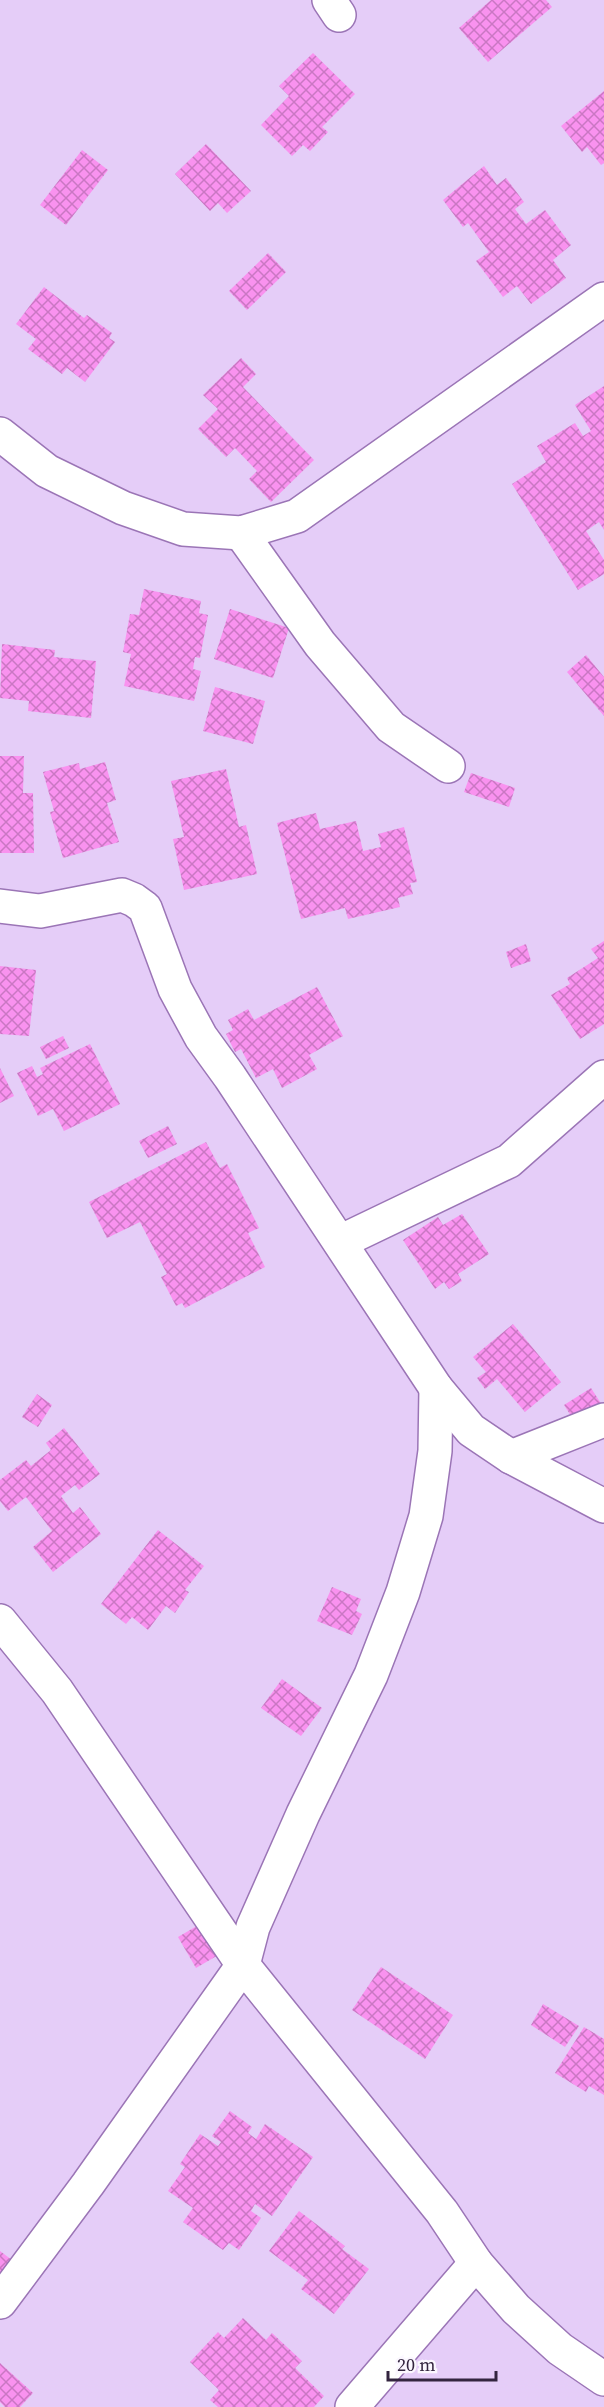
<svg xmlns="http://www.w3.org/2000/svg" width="604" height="2407" viewBox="0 0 604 2407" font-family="'Source Serif 4',serif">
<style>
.building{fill:url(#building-cross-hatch)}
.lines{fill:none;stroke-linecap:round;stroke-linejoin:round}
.minor-casing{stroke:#9b75b6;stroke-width:36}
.minor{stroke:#fff;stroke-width:33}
</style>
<defs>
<pattern id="building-cross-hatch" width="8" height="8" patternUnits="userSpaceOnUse" patternTransform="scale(1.5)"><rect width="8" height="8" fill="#f992ef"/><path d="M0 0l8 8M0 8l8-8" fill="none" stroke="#ca77c3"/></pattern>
</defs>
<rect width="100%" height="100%" fill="#e5cdf8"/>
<g class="building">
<path d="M491 0H546L552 7 488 62 459 28Z"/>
<path d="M313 53 355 94 322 127 328 132 310 151 303 145 292 156 261 125 289 96 279 86Z"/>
<path d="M604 91V163L601 165 587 147 582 152 561 126Z"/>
<path d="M206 144 251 191 227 213 218 203 210 211 175 174Z"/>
<path d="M82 150 108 170 66 225 40 205Z"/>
<path d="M484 166 497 185 506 178 524 202 515 209 526 224 545 210 571 245 553 260 566 278 531 304 517 286 503 297 476 261 489 252 468 223 463 227 443 200Z"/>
<path d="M268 253 286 272 247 310 229 291Z"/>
<path d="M44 287 84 318 87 315 112 333 109 338 115 342 85 382 67 368 62 374 28 349 36 339 16 324Z"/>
<path d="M241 358 256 374 243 387 314 460 271 502 249 479 257 471 235 448 226 457 198 429 218 409 203 395Z"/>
<path d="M604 386V530L599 522 586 531 604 560V574L578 590 512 484 546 462 537 446 575 423 583 436 591 431 575 405Z"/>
<path d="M144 589 201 601 199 613 208 615 200 658 195 657 193 669 201 671 194 701 124 686 131 654 123 652 130 614 139 615Z"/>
<path d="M230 609 289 628 273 678 214 659Z"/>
<path d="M2 644 55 650 54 657 96 661 91 718 28 711 29 701 0 698Z"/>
<path d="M586 655 604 677V716L567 672Z"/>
<path d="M215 687 265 701 253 744 203 731Z"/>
<path d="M0 756H24L23 793H33L34 853H0Z"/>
<path d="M105 762 116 800 107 803 119 842 63 858 50 812 54 811 43 772 79 763 80 769Z"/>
<path d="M226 769 239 827 246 825 257 874 184 890 173 839 184 837 171 781Z"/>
<path d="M471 773 515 788 509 807 464 792Z"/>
<path d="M316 813 320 829 356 821 363 851 381 847 378 834 404 827 417 882 410 883 413 894 398 898 400 907 348 919 345 908 301 919 277 823Z"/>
<path d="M604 941V1024L580 1039 551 995 570 984 567 978 598 958 591 949Z"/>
<path d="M526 944 531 961 511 968 506 952Z"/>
<path d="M0 966 36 970 29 1036 0 1034Z"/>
<path d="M317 987 343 1036 309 1055 317 1069 282 1088 273 1069 256 1078 241 1049 235 1052 226 1034 233 1030 228 1020 248 1009 254 1020Z"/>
<path d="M63 1036 69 1048 46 1059 40 1047Z"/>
<path d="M90 1044 120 1104 64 1131 53 1109 38 1116 17 1073 32 1066 37 1077 43 1074 40 1068Z"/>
<path d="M0 1068 14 1096 0 1103Z"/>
<path d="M168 1126 177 1144 148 1158 139 1141Z"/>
<path d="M206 1142 220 1168 227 1164 259 1228 248 1233 265 1267 185 1308 182 1303 176 1306 161 1277 167 1274 140 1222 107 1238 89 1202Z"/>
<path d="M462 1214 489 1254 458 1274 462 1281 449 1289 444 1282 435 1289 403 1240 438 1217 443 1225Z"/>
<path d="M513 1324 561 1382 525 1412 497 1379 485 1389 477 1378 486 1372 473 1357Z"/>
<path d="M591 1388 602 1405 575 1422 564 1405Z"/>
<path d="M37 1394 52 1405 38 1427 22 1417Z"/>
<path d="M64 1428 100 1474 79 1490 75 1485 61 1496 73 1513 80 1507 101 1534 53 1572 33 1547 52 1531 26 1497 8 1511 0 1501V1480L26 1460 31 1466 51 1450 46 1443Z"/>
<path d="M158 1530 204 1566 185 1590 189 1592 175 1613 166 1606 148 1630 132 1617 126 1624 101 1604Z"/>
<path d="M332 1587 361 1599 356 1611 362 1614 352 1635 317 1621Z"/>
<path d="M282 1679 322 1708 301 1736 261 1708Z"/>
<path d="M202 1923 220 1954 196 1968 178 1937Z"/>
<path d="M381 1967 453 2015 425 2059 352 2010Z"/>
<path d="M543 2004 579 2026 565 2047 531 2025Z"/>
<path d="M584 2027 604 2039V2095L589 2086 586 2092 555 2073Z"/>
<path d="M230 2111 252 2127 248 2133 256 2139 265 2124 313 2157 272 2216 255 2204 251 2211 261 2218 239 2250 229 2243 223 2250 183 2222 193 2208 168 2191 185 2167 180 2164 200 2134 218 2146 221 2142 212 2136Z"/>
<path d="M299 2211 345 2246 342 2249 369 2269 334 2314 301 2289 308 2280 269 2251Z"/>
<path d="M0 2251 12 2260 0 2275Z"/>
<path d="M243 2318 266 2340 272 2333 302 2361 295 2368 324 2396 314 2407H218L210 2400 219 2390 190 2362 218 2332 224 2338Z"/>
<path d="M0 2363 33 2393 20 2407H5L0 2402Z"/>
</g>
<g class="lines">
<g class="minor-casing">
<g id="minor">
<path d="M329 0 339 15"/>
<path d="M0 434 47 471 123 508 183 529 241 533 297 516 604 299"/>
<path d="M241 533 320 644 391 727 448 766"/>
<path d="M0 906 40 911 122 895 134 900 145 908 175 989 201 1037 230 1077 436 1388 471 1430 511 1457 604 1506"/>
<path d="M340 1242 509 1161 604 1077"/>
<path d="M511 1457 604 1420"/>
<path d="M0 1621 57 1691 243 1965 442 2212 476 2263 516 2309 560 2349 604 2379"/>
<path d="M0 2302 88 2184 243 1965 253 1927 303 1814 371 1675 403 1592 426 1516 435 1451 436 1388"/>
<path d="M352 2407 476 2263"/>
</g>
</g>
<use href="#minor" class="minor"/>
</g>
<path d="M388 2371v9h108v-9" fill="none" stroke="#33243f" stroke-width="3"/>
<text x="397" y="2371" font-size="18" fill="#33243f" stroke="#fbf7ff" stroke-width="4.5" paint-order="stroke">20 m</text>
</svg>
